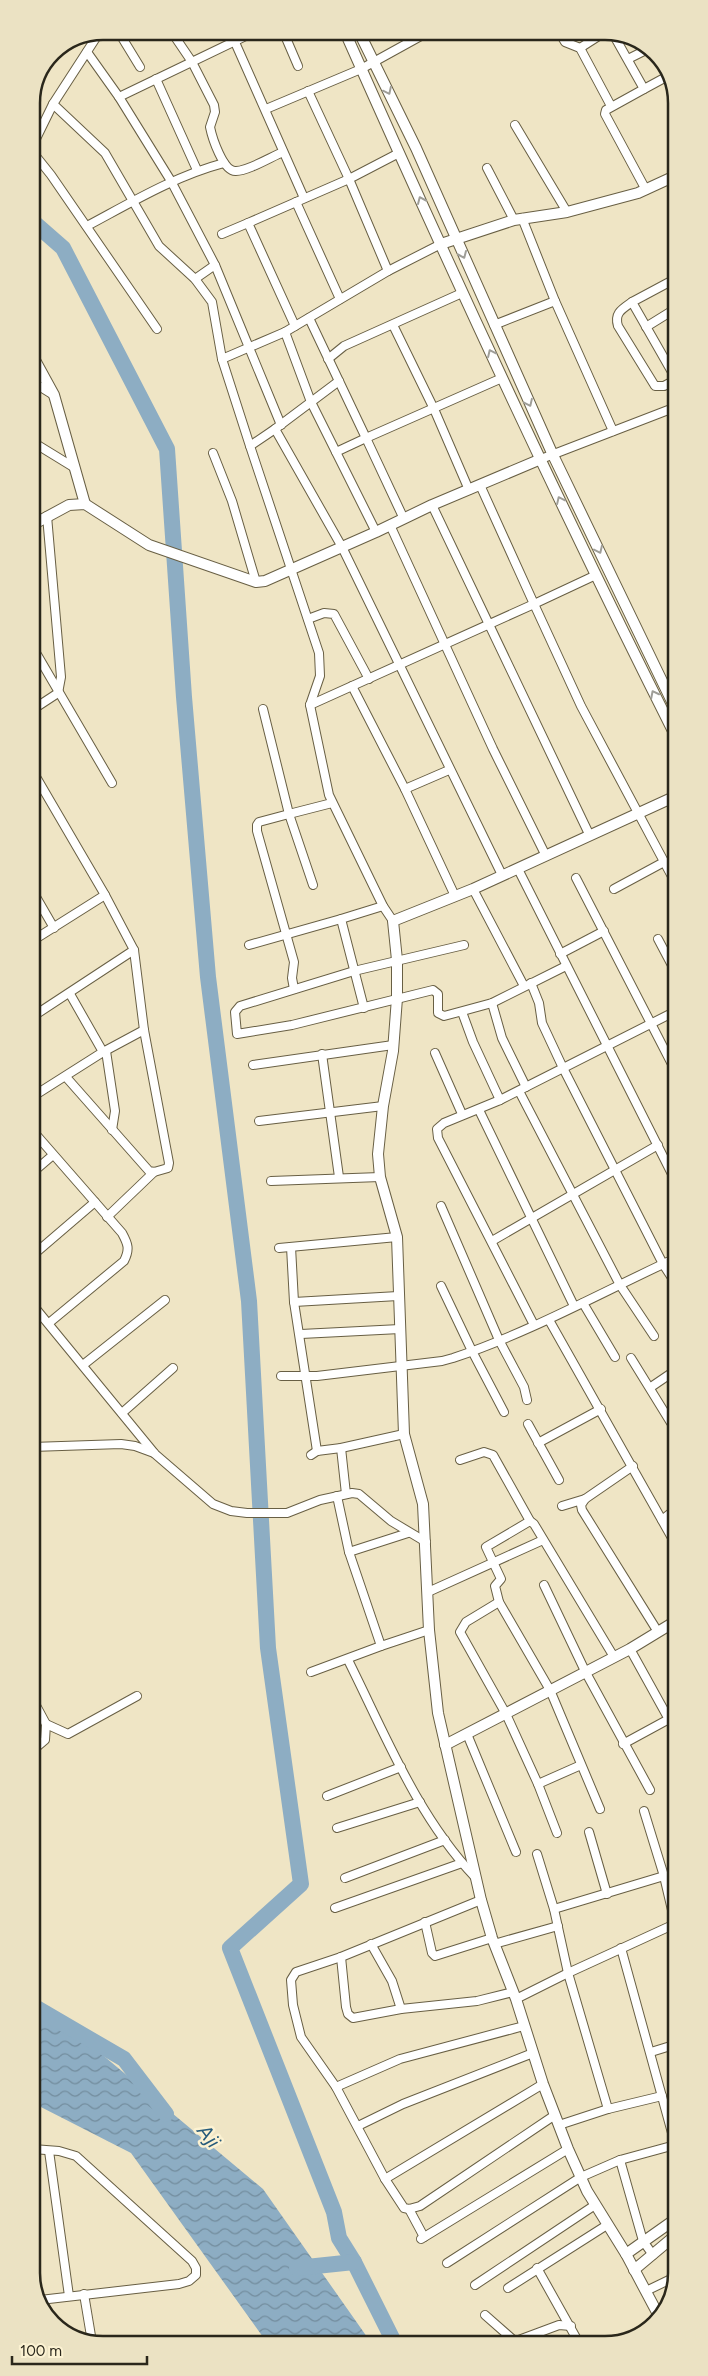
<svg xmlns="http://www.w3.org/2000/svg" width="708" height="2376" viewBox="0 0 708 2376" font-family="Figtree,sans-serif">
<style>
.water{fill:url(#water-waves)}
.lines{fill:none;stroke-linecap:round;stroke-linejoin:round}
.river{stroke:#8dadc3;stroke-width:16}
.minor-casing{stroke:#685f44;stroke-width:10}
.tertiary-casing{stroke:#685f44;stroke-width:12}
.minor{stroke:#fff;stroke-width:8}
.tertiary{stroke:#fff;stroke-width:10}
.oneway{stroke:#9f9e98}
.labels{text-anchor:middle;stroke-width:5;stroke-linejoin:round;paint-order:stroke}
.water-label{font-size:20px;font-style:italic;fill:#265b7b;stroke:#fcf2d2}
.rim{fill:none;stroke:#2a271b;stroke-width:2.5}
</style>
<defs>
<pattern id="water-waves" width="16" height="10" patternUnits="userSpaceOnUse" patternTransform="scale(1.25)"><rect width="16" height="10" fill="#8dadc3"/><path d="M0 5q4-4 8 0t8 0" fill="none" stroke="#738d9e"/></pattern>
</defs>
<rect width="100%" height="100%" fill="#efe5c5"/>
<path class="water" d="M32 1996 263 2189 372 2344H268L131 2153 33 2103Z"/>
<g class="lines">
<g class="river">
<path d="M31 220 63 248 167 449 184 697 208 977 249 1301 268 1648 301 1884 230 1948 334 2212 339 2238 354 2262 395 2344"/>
<path d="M33 2006 124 2059 166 2114"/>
<path d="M297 2268 354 2262"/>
</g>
<g class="minor-casing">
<g id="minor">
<path d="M118 31 140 67"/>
<path d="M171 31 192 62 214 105 215 112 210 127C212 137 223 172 236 171 248 171 271 157 283 152"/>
<path d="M230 31 304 198"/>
<path d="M256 31 119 97 171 181 215 265 281 425"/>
<path d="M283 31 298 66"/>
<path d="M559 32 565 42 580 48 611 106"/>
<path d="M612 32 644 89 606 110 605 114 646 190"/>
<path d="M99 33 53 104 105 153 159 246 195 279 212 302 222 359 285 332 311 402 376 532"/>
<path d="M580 48 605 32"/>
<path d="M87 52 119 97"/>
<path d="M628 59 650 48"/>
<path d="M156 79 197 170"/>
<path d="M644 89 668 76"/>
<path d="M308 91 349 179 388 271"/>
<path d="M266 109 361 69 428 32"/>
<path d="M515 125 567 212"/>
<path d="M31 149 53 104"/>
<path d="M31 150 51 175 157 329"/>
<path d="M487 168 514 220"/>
<path d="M296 202 340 299"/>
<path d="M522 218 555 301 613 431"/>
<path d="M87 226C132 202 175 176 224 163"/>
<path d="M222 234 248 223"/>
<path d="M195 279 215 265"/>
<path d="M675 279 632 302 676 379"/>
<path d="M632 302C622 309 614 313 618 326L655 386H664L675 380"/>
<path d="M309 318 366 438 502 378"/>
<path d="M393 325 434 409 469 490"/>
<path d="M494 325 555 301"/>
<path d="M295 326 248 223 349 179 399 153"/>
<path d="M646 327 675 309"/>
<path d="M285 332 388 271 441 244"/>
<path d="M222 359 250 446"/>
<path d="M328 359 344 346 462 293"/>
<path d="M31 381 52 394"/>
<path d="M339 381 275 429 342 547 502 875"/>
<path d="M275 429 250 446 319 653 320 676 310 705 329 795 383 906 393 921"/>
<path d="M31 441 75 468"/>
<path d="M336 452 366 438 403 517"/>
<path d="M213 453 232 501 256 582"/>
<path d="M541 459 676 407"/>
<path d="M480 485 534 604 596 575"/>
<path d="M432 505 589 834"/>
<path d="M390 525 493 749 545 854"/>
<path d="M308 619 324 613 334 614 369 679"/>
<path d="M32 646 112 783"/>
<path d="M352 686 405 789 455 896"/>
<path d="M310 705 534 604 581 706 676 884"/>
<path d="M263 709 289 814 332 803"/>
<path d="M32 710 58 693 61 677 47 516"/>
<path d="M32 770 105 895 32 941"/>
<path d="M405 789 449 770"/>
<path d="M518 869 676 1182"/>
<path d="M576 878 676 1072"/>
<path d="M473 889 524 986"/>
<path d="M614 889 664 862"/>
<path d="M32 890 54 928"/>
<path d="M658 939 676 973"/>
<path d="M249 945 341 919"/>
<path d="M464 945 354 971 240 1006 235 1012 237 1034 292 1025 433 990 438 994V1013L444 1016 492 1003 566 966"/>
<path d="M560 954 604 931"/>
<path d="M531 983 539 1003 542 1023 563 1068 663 1264 676 1284"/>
<path d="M294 989 292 978 294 962 257 831V825L259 822 289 814 313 885"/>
<path d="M492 1003 502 1038 526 1087"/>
<path d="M364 1008 341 919 383 906"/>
<path d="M462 1012 473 1042 500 1100"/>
<path d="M32 1017 134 950 105 895"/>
<path d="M106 1051 115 1111 112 1130"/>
<path d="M103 1052 144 1030"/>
<path d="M435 1053 462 1114"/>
<path d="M322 1054 339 1177"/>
<path d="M253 1065 393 1045"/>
<path d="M66 1077 149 1171 154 1172 168 1168 169 1163 144 1030 134 950"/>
<path d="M519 1091 620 1285 654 1336"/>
<path d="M32 1097 103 1052 70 994"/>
<path d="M479 1110 574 1306"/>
<path d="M259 1121 383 1106"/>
<path d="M32 1130 122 1233C128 1244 130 1249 124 1261L49 1323"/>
<path d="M32 1173 53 1155"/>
<path d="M271 1181 380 1177"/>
<path d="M441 1206 499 1340 524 1387 527 1400"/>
<path d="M107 1217 154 1172"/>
<path d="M492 1241 658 1145"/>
<path d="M291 1247 294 1302 317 1451"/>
<path d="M279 1248 397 1237"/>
<path d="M32 1256 95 1202"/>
<path d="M441 1286 472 1351 504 1412"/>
<path d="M294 1302 398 1296"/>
<path d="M583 1303 615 1357"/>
<path d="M32 1304 155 1454 213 1504 231 1511 247 1513H287L320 1500 352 1493 359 1494 391 1521 426 1542"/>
<path d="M549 1320 676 1545"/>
<path d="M534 1325 438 1138 437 1129 444 1123 500 1100 676 1011"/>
<path d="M301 1334 400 1329"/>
<path d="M631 1358 676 1431"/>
<path d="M83 1365 165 1300"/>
<path d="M281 1376H317L442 1361 453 1358C531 1332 602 1292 676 1258"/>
<path d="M651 1387 676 1370"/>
<path d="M122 1413 173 1368"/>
<path d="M528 1424 559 1480"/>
<path d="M538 1443 601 1409"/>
<path d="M32 1447 121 1444 135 1446 154 1453"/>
<path d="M341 1448 346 1494"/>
<path d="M311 1455 317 1451 341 1448 404 1434"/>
<path d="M460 1460 484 1452 493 1455 530 1521 534 1524 614 1657"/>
<path d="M633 1466 585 1499 581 1505 582 1510 658 1632"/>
<path d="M337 1496 349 1552 381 1646 429 1630"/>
<path d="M562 1506 585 1499"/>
<path d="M662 1520 676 1509"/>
<path d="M530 1521 486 1547 501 1579 495 1586 499 1602 550 1690 600 1809"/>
<path d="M349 1552 408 1533"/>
<path d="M544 1585 585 1671 650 1790"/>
<path d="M428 1592 543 1540"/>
<path d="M499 1602 466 1622 460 1632 506 1714 538 1784 557 1833"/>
<path d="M630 1649 676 1732"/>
<path d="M348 1660C385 1734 417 1816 475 1877"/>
<path d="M311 1672 381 1646"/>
<path d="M32 1698 46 1724 45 1740 32 1751"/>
<path d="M46 1724 68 1734 137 1696"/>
<path d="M467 1734 516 1852"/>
<path d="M623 1744 669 1719"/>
<path d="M538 1784 581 1765"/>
<path d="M327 1796 401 1767"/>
<path d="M644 1811 664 1876 676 1927"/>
<path d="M337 1828 420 1802"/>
<path d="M589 1832 607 1894"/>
<path d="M537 1854 554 1909 568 1973 608 2109"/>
<path d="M345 1878 445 1840"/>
<path d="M481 1900 341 1957 296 1972 291 1980 293 2005 301 2037 336 2087 385 2179 404 2208 409 2209 420 2206 555 2115"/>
<path d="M335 1908 462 1863"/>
<path d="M554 1909 664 1876"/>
<path d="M425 1922 432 1953 435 1956 492 1938"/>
<path d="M371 1944 392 1981 401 2009"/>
<path d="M494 1944 558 1926"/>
<path d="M621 1948 677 2151"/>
<path d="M341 1957 346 2007 348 2014 353 2018 401 2009 477 2001 513 1992"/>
<path d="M516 1999 568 1973 677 1923"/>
<path d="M651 2052 677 2044"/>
<path d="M336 2087 400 2059 524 2026"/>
<path d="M559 2125 608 2109 662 2096"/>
<path d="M358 2126 403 2104 533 2053"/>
<path d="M33 2149 59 2151 76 2156 192 2261 196 2268V2275L189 2281 179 2284 40 2300"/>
<path d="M49 2151 69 2296"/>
<path d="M385 2179 543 2084"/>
<path d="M409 2209 424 2237"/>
<path d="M421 2239 568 2149"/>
<path d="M653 2255 643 2241 620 2160 675 2145"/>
<path d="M447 2263 581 2177 620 2160"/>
<path d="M537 2268 579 2343"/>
<path d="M475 2285 595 2205"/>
<path d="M508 2288 607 2225"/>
<path d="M646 2291 675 2277"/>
<path d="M84 2294 92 2342"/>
<path d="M485 2315 518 2344"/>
<path d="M516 2341 559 2325 571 2326"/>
</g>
</g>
<g class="tertiary-casing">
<g id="tertiary">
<path d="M345 32C450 269 559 505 676 737"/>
<path d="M359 32 416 148 552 453 676 710"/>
<path d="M441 244 514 220 567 212 638 193 675 176"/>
<path d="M31 353 54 395 85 504"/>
<path d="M32 525 69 505 85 504 149 545 256 582 265 581 376 532 432 505 541 459"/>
<path d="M445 1745 630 1649 676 1621"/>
<path d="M626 2254 677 2218"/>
<path d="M634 2270 677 2234"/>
<path d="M660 2318 626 2254 587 2191 568 2149 543 2084 516 1999 492 1938 481 1900 438 1713 429 1630 423 1504 404 1434 397 1237 380 1177 378 1154 383 1106 393 1051 397 998V960L393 921 473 889 676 796"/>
</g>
</g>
<use href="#minor" class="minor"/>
<use href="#tertiary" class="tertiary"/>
</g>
<defs><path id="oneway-chevron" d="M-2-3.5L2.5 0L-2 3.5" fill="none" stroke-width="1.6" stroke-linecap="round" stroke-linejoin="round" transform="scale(1.25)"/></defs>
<g class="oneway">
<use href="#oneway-chevron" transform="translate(388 91) rotate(64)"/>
<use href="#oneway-chevron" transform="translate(421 200) rotate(-114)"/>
<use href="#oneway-chevron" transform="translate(463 255) rotate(66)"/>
<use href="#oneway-chevron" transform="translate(491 353) rotate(-115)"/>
<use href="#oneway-chevron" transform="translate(529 403) rotate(65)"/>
<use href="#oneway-chevron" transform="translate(560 500) rotate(-115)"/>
<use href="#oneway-chevron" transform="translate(599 550) rotate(65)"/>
<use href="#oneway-chevron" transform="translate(654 694) rotate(-117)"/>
</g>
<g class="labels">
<g class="water-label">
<text transform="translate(209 2136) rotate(52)" y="7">Aji</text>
</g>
</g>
<path d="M0 0H708V2376H0ZM103 40H605A63 63 0 0 1 668 103V2273A63 63 0 0 1 605 2336H103A63 63 0 0 1 40 2273V103A63 63 0 0 1 103 40Z" fill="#ebe2c3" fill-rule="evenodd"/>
<path class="rim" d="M103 40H605A63 63 0 0 1 668 103V2273A63 63 0 0 1 605 2336H103A63 63 0 0 1 40 2273V103A63 63 0 0 1 103 40Z"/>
<path d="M12 2356v8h135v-8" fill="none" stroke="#2a271b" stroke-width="2.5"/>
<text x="20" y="2356" font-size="15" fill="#2a271b" stroke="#fcf2d2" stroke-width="4" paint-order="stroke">100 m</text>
</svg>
